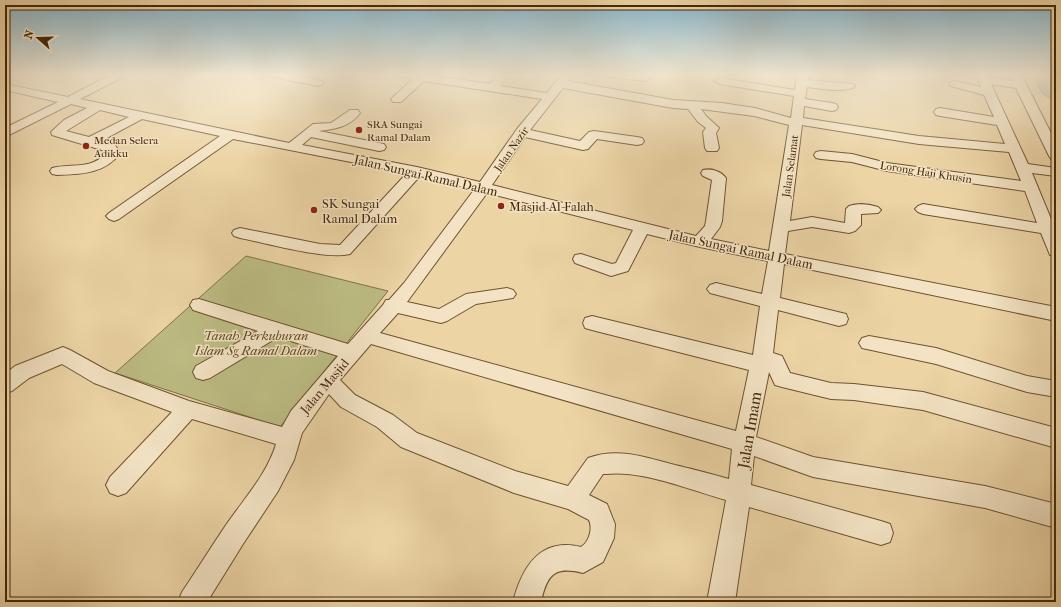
<svg xmlns="http://www.w3.org/2000/svg" width="1061" height="607" viewBox="0 0 1061 607" font-family="'IM FELL French Canon',serif">
<style>
.green{fill:#bcbc83;stroke:#807246}
.water{fill:#99b8a3;stroke:#777e66}
.lines{fill:none;stroke-linecap:round;stroke-linejoin:round}
.minor-casing{stroke:#6e5331;stroke-width:2}
.minor{fill:#f3e3c4;fill-rule:evenodd}
.poi-dot{fill:#8f2418;stroke:#f3e3c4;stroke-width:1.5}
.labels{text-anchor:middle;stroke-width:3;stroke-linejoin:round;paint-order:stroke}
.far-poi-label{font-size:11px;fill:#44280a;stroke:#f3e3c4;text-anchor:start}
.far-street-label{font-size:11px;fill:#44280a;stroke:#f3e3c4}
.street-label{font-size:13px;fill:#44280a;stroke:#f3e3c4}
.poi-label{font-size:13px;fill:#44280a;stroke:#f3e3c4;text-anchor:start}
.park-label{font-size:13px;font-style:italic;fill:#5c4622;stroke:#f3e3c4}
.near-street-label{font-size:16px;fill:#44280a;stroke:#f3e3c4}
</style>
<rect width="100%" height="100%" fill="#ecd4a5"/>
<filter id="stains"><feTurbulence type="fractalNoise" baseFrequency=".005" numOctaves="4"/><feColorMatrix values="0 0 0 0 .2 0 0 0 0 .09 0 0 0 0 .02 0 0 0 .5 -.17"/></filter>
<radialGradient id="worn" r=".72"><stop offset=".6" stop-color="#630" stop-opacity="0"/><stop offset="1" stop-color="#630" stop-opacity=".3"/></radialGradient>
<path class="green" d="M246 256 388 291 280 427 115 373Z"/>
<path class="water" d="M1032 74H1055L1056 102 1042 93Z"/>
<g class="lines">
<g class="minor-casing">
<g id="minor">
<path d="M112 74H126L125 76 80 99 289 143 313 124 331 123 350 110H358L360 113C350 127 335 129 319 131L384 144 386 147 384 150 379 151 311 137 302 145 417 167 480 182 517 129 542 99 424 81 401 102H393L391 99 413 79 395 76 394 74H421L490 84 498 74H509L500 86 547 93 562 74H573L568 81 673 100 722 103 755 108 791 118 794 96 720 84 714 81 720 78 795 90 797 74H809L808 80 853 84 855 86 853 88C838 92 822 89 807 87L805 99 832 103 836 104 838 107 836 110 832 111 804 106 803 118 919 136 1005 144 997 125 940 116 936 115 934 112 936 109 940 108 994 117 984 95 951 86 949 84 951 82 955 81 981 87 976 74H987L988 77 1013 81 1010 74H1021L1056 143V160L1051 159 1049 156 1016 88 991 84 1028 164 1056 168V176L1032 173 1056 231V256L1050 255 1041 233 923 214 918 212 915 209 918 206 923 204 1037 223 1025 191 887 171 852 162 821 159 816 158 814 155 816 152 821 151 852 154 887 163 1021 181 1009 152 919 144 802 125 790 221 812 217 845 223 846 209 849 206C858 203 869 204 878 207L881 210 878 213 861 214V225L855 231 849 233 812 227 788 231 785 254 1056 307V321L784 264 780 298 846 314 848 319 846 324 839 326 778 310 773 353 782 356 790 373 831 383 854 384 923 392 1056 428V448L923 410 854 400 831 399 782 387 775 385 769 372 756 437 813 457 985 486 1056 504V528L985 508 813 477 754 456 751 485 881 521 890 524 893 533 890 542 881 545 749 507 735 602H707L726 500C690 490 643 470 606 474H603L589 495 607 504 615 524 614 538 603 562 583 573C555 566 547 574 541 602H513C522 567 540 537 581 547 589 542 593 529 589 520L568 509 514 493 401 447 377 427 341 407 329 394 302 433 294 460 278 491 243 544 207 602H178L182 592C197 570 211 547 226 525 244 499 267 474 276 444L192 419 126 493 118 496 110 493 106 485 110 477 172 412 94 383 62 364 29 378 12 391 5 393V374L15 366 63 347 70 350 108 371 189 401 282 427 291 411 338 356 278 337 210 378 203 380 196 378 193 372 196 366 258 331 193 310 190 305 193 300 199 299 348 344 383 305 386 300H389L404 283 474 190 420 176 350 254C325 260 267 243 240 238L234 236 232 233 234 230 240 228 320 244 340 245 407 173 233 139 119 219 114 221 109 219 106 216 109 213 220 136 142 119 101 141 115 145 120 153C105 174 81 174 57 175L52 174 50 171 52 168C71 163 92 170 106 153L105 151 52 135 51 132 64 120 87 108 71 104 5 137V128L58 102 5 90V84L68 97ZM563 88 673 108 688 109 698 122 706 128 703 132 705 148 707 151H717L719 148 716 133 719 128 706 116 701 109 754 116 789 125 769 251 711 239 720 227 722 221 726 178C721 171 711 168 703 170L701 173 703 176 712 180 706 221 705 226 696 236 492 185 525 137 583 150 588 149 597 139 637 145 642 144 644 141 642 138 637 137 594 131 589 132 580 141 530 130ZM100 110 129 117 89 137 66 131ZM487 193 633 230 616 263 612 264 581 254 575 255 573 259 575 263 611 276 628 271 647 234 700 247 768 261 762 294 716 283 710 285 707 289 710 293 760 306 753 355 592 316 585 318 583 323 585 328 592 330 749 370 736 431 380 333 398 313 441 323 447 321 476 304 513 298 516 294 513 290 507 288 466 294 439 309 407 302ZM371 344 732 449 729 479C711 474 693 469 675 465 646 457 617 447 588 458L568 486 515 471 417 433 393 415 355 395 340 380Z"/>
<path d="M267 74H289L322 81 324 83 322 85 318 86 272 77Z"/>
<path d="M602 74H639L649 76 651 78 645 81 607 77Z"/>
<path d="M869 336 936 348 1027 376 1056 381V397L1027 392 936 364 862 348 859 343 862 338Z"/>
</g>
</g>
<use href="#minor" class="minor"/>
</g>
<linearGradient id="sky" x2="0" y2="1"><stop stop-color="#88b6cc"/><stop offset="0.47" stop-color="#f6ecd6"/><stop offset="1" stop-color="#f6ecd6" stop-opacity="0"/></linearGradient>
<rect width="1061" height="159" fill="url(#sky)"/>
<g class="poi-dot">
<circle cx="359" cy="130" r="4"/>
<circle cx="86" cy="146" r="4"/>
<circle cx="501" cy="206" r="4"/>
<circle cx="314" cy="210" r="4"/>
</g>
<g class="labels">
<g class="far-poi-label">
<text x="367" y="128">SRA Sungai<tspan x="367" dy="13">Ramal Dalam</tspan></text>
<text x="94" y="144">Medan Selera<tspan x="94" dy="13">Adikku</tspan></text>
</g>
<g class="far-street-label">
<text transform="translate(511 149) rotate(-55)" y="4">Jalan Nazir</text>
<text transform="translate(790 166) rotate(-82)" y="4">Jalan Selamat</text>
<text transform="translate(926 172) rotate(9)" y="4">Lorong Haji Khusin</text>
</g>
<g class="street-label">
<text transform="translate(426 175) rotate(13)" y="5">Jalan Sungai Ramal Dalam</text>
<text transform="translate(741 249) rotate(12)" y="5">Jalan Sungai Ramal Dalam</text>
<text transform="translate(324 386) rotate(-50)" y="5">Jalan Masjid</text>
</g>
<g class="poi-label">
<text x="322" y="208">SK Sungai<tspan x="322" dy="15">Ramal Dalam</tspan></text>
<text x="509" y="211">Masjid Al-Falah</text>
</g>
<g class="park-label">
<text x="256" y="340">Tanah Perkuburan<tspan x="256" dy="15">Islam Sg Ramal Dalam</tspan></text>
</g>
<g class="near-street-label">
<text transform="translate(749 430) rotate(-80)" y="6">Jalan Imam</text>
</g>
</g>
<rect width="1061" height="607" fill="none" stroke="#ecd4a5" stroke-width="20"/>
<rect x="6" y="6" width="1049" height="595" fill="none" stroke="#44280a" stroke-width="2"/>
<rect x="10" y="10" width="1041" height="587" fill="none" stroke="#44280a"/>
<g transform="translate(38 38) rotate(290)" stroke="#f3e3c4" stroke-width="3" paint-order="stroke">
<path d="M0-3L7 15L0 10L-7 15Z" fill="#44280a"/>
<text y="-6" font-size="11" font-weight="bold" text-anchor="middle" fill="#44280a">N</text>
</g>
<rect width="100%" height="100%" filter="url(#stains)"/>
<rect width="100%" height="100%" fill="url(#worn)"/>
</svg>
